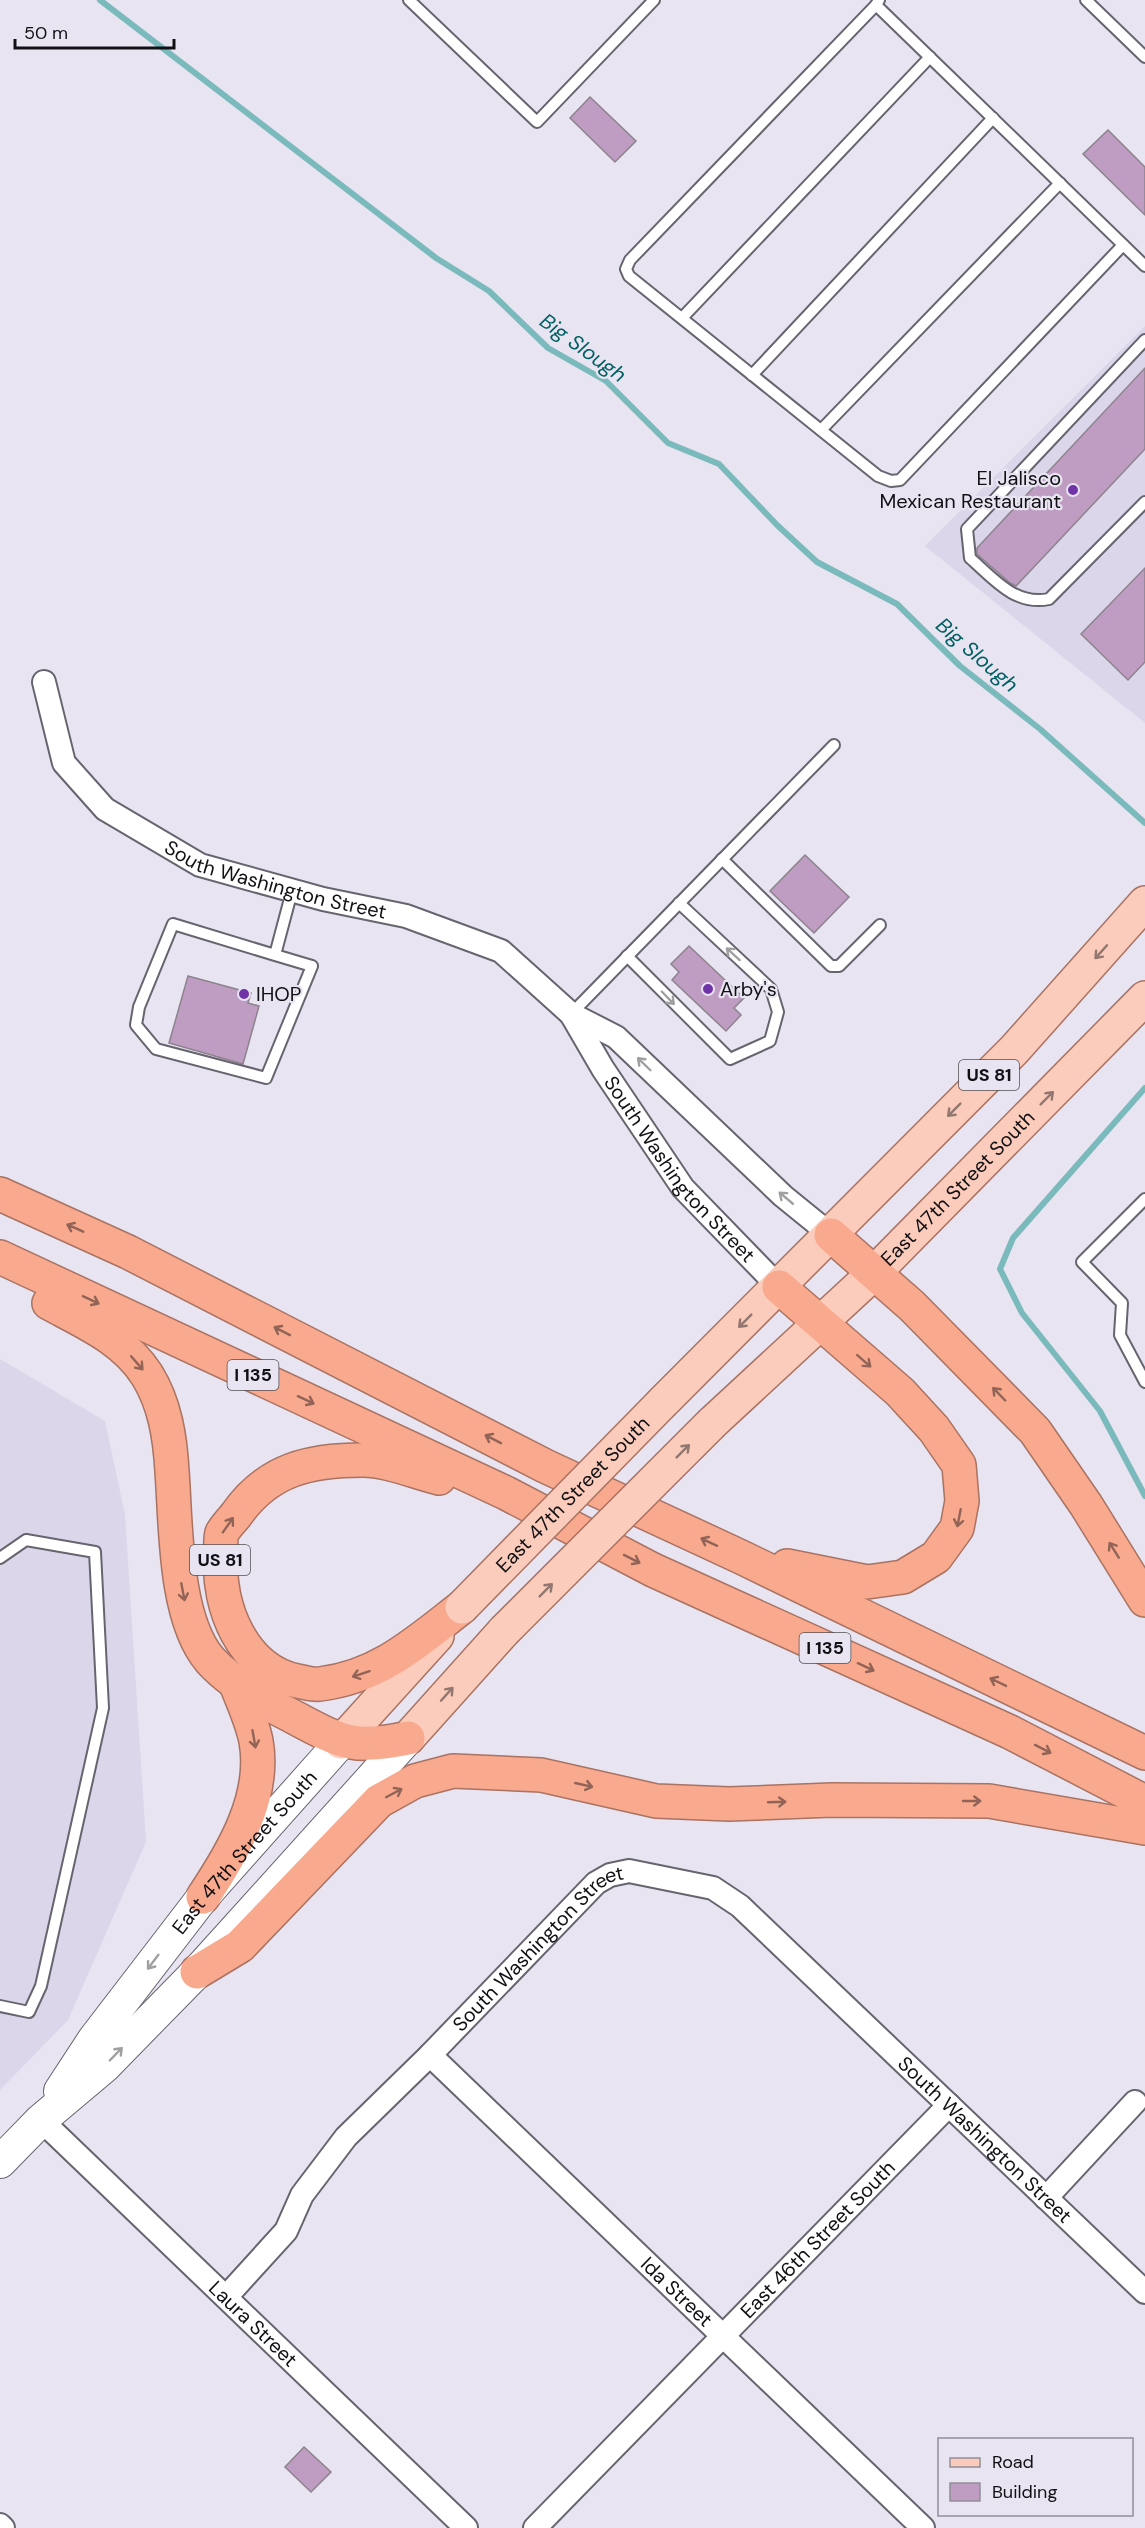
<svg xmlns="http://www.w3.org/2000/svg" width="1145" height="2528" viewBox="0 0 1145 2528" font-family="'DM Sans',sans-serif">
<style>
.built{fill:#dcd6ea}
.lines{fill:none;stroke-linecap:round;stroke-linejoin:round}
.stream{stroke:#7bbabc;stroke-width:6}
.building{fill:#bf9dc2;stroke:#8c838d;stroke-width:1.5}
.lane-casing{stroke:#67646f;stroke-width:14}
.street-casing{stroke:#67646f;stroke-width:26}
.secondary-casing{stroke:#67646f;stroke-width:34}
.primary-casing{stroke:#a87363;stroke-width:36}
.highway-casing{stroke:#a87363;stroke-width:36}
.lane{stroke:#fff;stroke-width:10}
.street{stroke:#fff;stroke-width:22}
.secondary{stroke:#fff;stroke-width:32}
.primary{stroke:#fbcbbb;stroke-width:33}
.highway{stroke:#f9a98d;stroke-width:33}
.primary-bridge-casing{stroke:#a87363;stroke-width:36;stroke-linecap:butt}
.primary-bridge{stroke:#fbcbbb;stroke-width:33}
.oneway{stroke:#927770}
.oneway2{stroke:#a09fa1}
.oneway3{stroke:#916457}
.poi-dot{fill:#7133a8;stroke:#e8e4f1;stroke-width:2}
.labels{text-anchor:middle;stroke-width:4.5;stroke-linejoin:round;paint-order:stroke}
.shield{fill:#e8e4f1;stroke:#525056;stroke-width:1.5}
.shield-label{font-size:18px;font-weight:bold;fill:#111014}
.poi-label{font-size:20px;fill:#111014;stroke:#e8e4f1;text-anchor:start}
.street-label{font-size:20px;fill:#111014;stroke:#e8e4f1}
.water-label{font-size:21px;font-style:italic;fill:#005f63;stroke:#e8e4f1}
</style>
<rect width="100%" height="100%" fill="#e8e4f1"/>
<g class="built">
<path d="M1145 326V723L925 546Z"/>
<path d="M0 1359 105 1421 125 1515 146 1842 68 2020 0 2090Z"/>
</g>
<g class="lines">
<g class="stream">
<path d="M100 0 436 258 489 291 548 348 606 381 668 443 719 464 777 525 817 562 897 604 960 666 1040 729 1145 823"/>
<path d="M1145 1088 1013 1238 1000 1269 1022 1313 1100 1411 1145 1496"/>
</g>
</g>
<g class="building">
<path d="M590 97 636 141 615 162 570 118Z"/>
<path d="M1108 130 1145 167V215L1083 154Z"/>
<path d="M1145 368V449L1016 586 1010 583 977 554V548Z"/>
<path d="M1145 568V662L1128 680 1081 634Z"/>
<path d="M805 855 849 897 814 933 770 891Z"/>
<path d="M689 946 744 998 734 1008 741 1015 726 1031 672 980 679 972 671 964Z"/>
<path d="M188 976 251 993 248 1003 259 1006 243 1064 169 1043Z"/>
<path d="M304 2447 331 2472 311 2492 285 2467Z"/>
</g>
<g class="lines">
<g class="lane-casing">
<g id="lane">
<path d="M409 0 537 122 654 0"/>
<path d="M879 0 876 5 1145 266"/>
<path d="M1086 0 1145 57"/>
<path d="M876 5 630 260 626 269 629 276 878 476 891 481 900 480 1123 245"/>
<path d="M682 318 930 57"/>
<path d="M1145 340 967 529 970 558C994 579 1015 606 1049 599L1145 502"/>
<path d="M752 375 993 118"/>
<path d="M821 430 1060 183"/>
<path d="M722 859 831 966H839L880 925"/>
<path d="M275 955 173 924 139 1007 136 1025 156 1049 266 1078 312 966 275 955 292 891"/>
<path d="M627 956 730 1059 770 1041 778 1012 771 989 679 903"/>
<path d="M571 1014 834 745"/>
<path d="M1145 1199 1082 1262 1122 1303 1120 1335 1145 1382"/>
<path d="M0 1558 26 1540 95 1552 103 1708 41 1986 29 2012 0 2006"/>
</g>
</g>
<g class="street-casing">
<g id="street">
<path id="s1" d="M44 682 64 763 105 809 200 865 323 899 406 916 501 951 571 1014 616 1037 783 1196 831 1235"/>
<path id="s2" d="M571 1014 603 1069 683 1188 779 1287"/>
<path id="s3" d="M430 2055 923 2528"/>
<path id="s4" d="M41 2120 466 2528"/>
<path d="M1046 2198 1135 2102"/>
<path id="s5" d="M226 2297 286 2231 302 2195 346 2137 430 2055 596 1883 610 1875 629 1871 713 1888 740 1906 1145 2292"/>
<path d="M0 2525 3 2528"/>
<path id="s6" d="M535 2528 949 2105"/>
</g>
</g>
<g class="secondary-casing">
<g id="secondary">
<path id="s7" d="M60 2091 94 2039 203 1897 341 1742"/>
<path d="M0 2162 41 2120 104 2067 197 1972 408 1738"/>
</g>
</g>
<g class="primary-casing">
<g id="primary">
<path d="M663 1402 1014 1050 1145 903"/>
<path id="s8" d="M712 1423 873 1274 1145 998"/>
<path d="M408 1738 504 1631"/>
<path d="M341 1742 437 1636"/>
</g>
</g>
<g class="highway-casing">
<g id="highway">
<path d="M0 1194 128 1252 545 1466 741 1557 1145 1753"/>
<path d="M831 1235 912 1306 1035 1431 1086 1505 1145 1600"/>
<path d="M0 1257 506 1493 653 1570 1010 1732 1145 1802"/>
<path d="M779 1287 900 1392 934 1429 959 1465 962 1501 957 1528 936 1557 903 1577 867 1582 787 1566"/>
<path d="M49 1303C86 1323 124 1339 147 1375 165 1404 170 1437 172 1471 176 1524 174 1618 210 1660 231 1683 260 1700 288 1714 338 1740 350 1751 408 1738"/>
<path d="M439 1478C415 1472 387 1460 363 1460 310 1460 268 1469 236 1515 232 1520 225 1527 222 1533 220 1539 221 1549 221 1556 217 1606 243 1670 297 1681 304 1682 313 1685 320 1684 379 1677 417 1642 462 1607"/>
<path d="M203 1897C233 1852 266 1797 256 1741 252 1721 243 1702 236 1684"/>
<path d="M197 1972 240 1946 379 1801 415 1781 453 1771 541 1775 656 1801 729 1804 832 1800 989 1801 1145 1828"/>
</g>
</g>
<use href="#lane" class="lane"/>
<use href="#street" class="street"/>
<use href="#secondary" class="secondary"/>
<use href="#primary" class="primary"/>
<use href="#highway" class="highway"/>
<g class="primary-bridge-casing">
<g id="primary-bridge">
<path id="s9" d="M462 1607 663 1402"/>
<path d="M504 1631 712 1423"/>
</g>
</g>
<use href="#primary-bridge" class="primary-bridge"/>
</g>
<defs><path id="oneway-shaft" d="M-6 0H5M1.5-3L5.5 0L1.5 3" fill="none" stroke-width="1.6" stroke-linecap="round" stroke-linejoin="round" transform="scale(1.5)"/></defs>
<g class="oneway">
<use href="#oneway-shaft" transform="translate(1101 952) rotate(132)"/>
<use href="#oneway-shaft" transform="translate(1047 1098) rotate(-45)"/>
<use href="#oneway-shaft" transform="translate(954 1110) rotate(135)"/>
<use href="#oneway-shaft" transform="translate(745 1321) rotate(135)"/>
<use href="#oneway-shaft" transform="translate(683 1451) rotate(-45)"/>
<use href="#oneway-shaft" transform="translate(546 1590) rotate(-45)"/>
<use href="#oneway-shaft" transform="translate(447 1694) rotate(-48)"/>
</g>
<g class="oneway2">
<use href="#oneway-shaft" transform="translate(733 954) rotate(-138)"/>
<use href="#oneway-shaft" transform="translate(668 998) rotate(46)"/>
<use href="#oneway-shaft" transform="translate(644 1064) rotate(-136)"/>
<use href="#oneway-shaft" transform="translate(786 1198) rotate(-140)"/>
<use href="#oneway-shaft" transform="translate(153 1962) rotate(127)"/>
<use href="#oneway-shaft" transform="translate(116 2054) rotate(-46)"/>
</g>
<g class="oneway3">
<use href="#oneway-shaft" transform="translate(75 1228) rotate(-156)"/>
<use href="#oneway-shaft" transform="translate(91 1300) rotate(25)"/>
<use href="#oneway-shaft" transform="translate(282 1331) rotate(-153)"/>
<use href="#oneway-shaft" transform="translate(864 1361) rotate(41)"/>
<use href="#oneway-shaft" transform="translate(137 1363) rotate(49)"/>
<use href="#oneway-shaft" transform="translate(999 1394) rotate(-134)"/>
<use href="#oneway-shaft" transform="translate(306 1400) rotate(25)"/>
<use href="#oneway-shaft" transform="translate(493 1439) rotate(-153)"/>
<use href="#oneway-shaft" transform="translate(959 1518) rotate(101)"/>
<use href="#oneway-shaft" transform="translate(228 1525) rotate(-55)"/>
<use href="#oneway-shaft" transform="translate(709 1542) rotate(-155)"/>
<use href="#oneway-shaft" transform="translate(1114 1550) rotate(-122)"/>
<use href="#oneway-shaft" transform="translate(632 1559) rotate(27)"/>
<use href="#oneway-shaft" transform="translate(183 1592) rotate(79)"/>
<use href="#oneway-shaft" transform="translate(866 1667) rotate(25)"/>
<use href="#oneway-shaft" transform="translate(361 1674) rotate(162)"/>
<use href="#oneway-shaft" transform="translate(998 1682) rotate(-154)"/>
<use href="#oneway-shaft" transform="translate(254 1739) rotate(80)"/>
<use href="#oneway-shaft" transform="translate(1043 1749) rotate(27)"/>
<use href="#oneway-shaft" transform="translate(584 1785) rotate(13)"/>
<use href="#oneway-shaft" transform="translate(394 1793) rotate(-28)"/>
<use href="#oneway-shaft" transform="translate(972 1801)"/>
<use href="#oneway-shaft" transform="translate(777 1802) rotate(-2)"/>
</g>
<g class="poi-dot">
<circle cx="1073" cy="490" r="6"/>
<circle cx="708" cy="989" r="6"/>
<circle cx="244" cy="994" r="6"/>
</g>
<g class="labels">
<g class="shield">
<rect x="959" y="1060" width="60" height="30" rx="4.5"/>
<rect x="227.5" y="1360" width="51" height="30" rx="4.5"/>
<rect x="190" y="1545" width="60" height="30" rx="4.5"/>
<rect x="799.5" y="1633" width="51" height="30" rx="4.5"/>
</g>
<g class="shield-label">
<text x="989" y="1081">US 81</text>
<text x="253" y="1381">I 135</text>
<text x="220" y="1566">US 81</text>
<text x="825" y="1654">I 135</text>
</g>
<g class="poi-label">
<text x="1061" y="485" text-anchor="end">El Jalisco<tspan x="1061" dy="23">Mexican Restaurant</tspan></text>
<text x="720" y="996">Arby's</text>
<text x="256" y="1001">IHOP</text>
</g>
<g class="street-label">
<text dy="7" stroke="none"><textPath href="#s1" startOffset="332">South Washington Street</textPath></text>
<text dy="7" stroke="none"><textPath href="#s2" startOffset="190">South Washington Street</textPath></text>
<text dy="7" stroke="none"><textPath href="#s8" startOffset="340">East 47th Street South</textPath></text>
<text dy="7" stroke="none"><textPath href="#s9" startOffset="158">East 47th Street South</textPath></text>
<text dy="7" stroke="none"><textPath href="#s7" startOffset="302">East 47th Street South</textPath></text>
<text dy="7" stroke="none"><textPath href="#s5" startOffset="472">South Washington Street</textPath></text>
<text dy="7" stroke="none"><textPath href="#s5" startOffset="1050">South Washington Street</textPath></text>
<text dy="7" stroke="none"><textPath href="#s6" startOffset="404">East 46th Street South</textPath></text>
<text dy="7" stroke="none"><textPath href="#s3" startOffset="342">Ida Street</textPath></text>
<text dy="7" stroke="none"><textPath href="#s4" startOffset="294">Laura Street</textPath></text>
</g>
<g class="water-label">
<text transform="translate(583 348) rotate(36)" y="7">Big Slough</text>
<text transform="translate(977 655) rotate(41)" y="7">Big Slough</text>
</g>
</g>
<rect x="938" y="2438" width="195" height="78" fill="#e8e4f1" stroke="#928f99" stroke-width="1.5"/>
<rect x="950" y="2458" width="30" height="9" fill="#fbcbbb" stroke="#928f99" stroke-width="1.5"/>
<text x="992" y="2468" font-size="18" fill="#111014">Road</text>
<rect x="950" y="2483" width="30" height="18" fill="#bf9dc2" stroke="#928f99" stroke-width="1.5"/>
<text x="992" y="2498" font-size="18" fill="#111014">Building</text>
<path d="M15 39v9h159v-9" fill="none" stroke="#111014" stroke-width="3"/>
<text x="24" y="39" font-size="18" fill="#111014" stroke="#e8e4f1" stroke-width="4.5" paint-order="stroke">50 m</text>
</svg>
